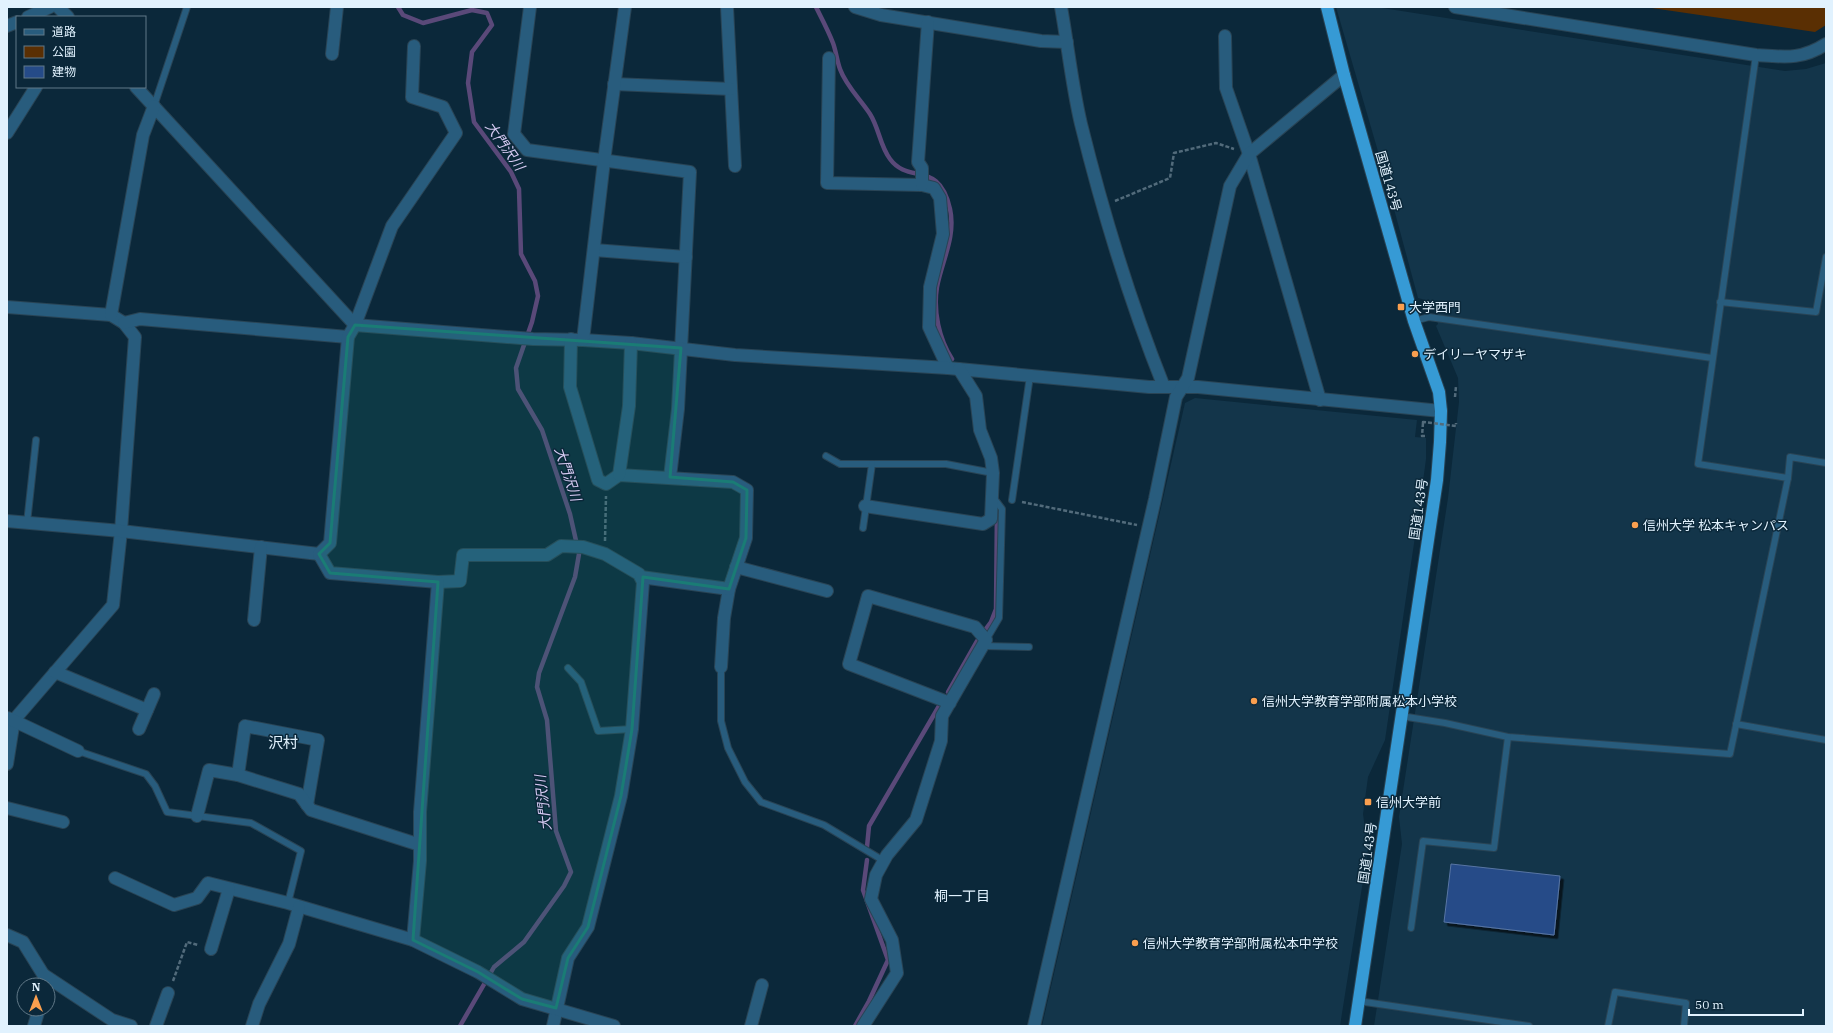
<svg xmlns="http://www.w3.org/2000/svg" width="1833" height="1033" viewBox="0 0 1833 1033" font-family="'IBM Plex Serif','Noto Sans JP',serif">
<style>
.built{fill:#13354a}
.green{fill:#5a2f03}
.lines{fill:none;stroke-linecap:round;stroke-linejoin:round}
.stream{stroke:#5a4979;stroke-width:4.5}
.building{fill:#254b88;stroke:#5875a4;filter:url(#shadow)}
.service-casing{stroke:#294455;stroke-width:8}
.minor-casing{stroke:#294455;stroke-width:14}
.tertiary-casing{stroke:#294455;stroke-width:14}
.trunk-casing{stroke:#294455;stroke-width:14}
.path{stroke:#526b7b;stroke-width:2.5;stroke-dasharray:4 2;stroke-linecap:butt}
.service{stroke:#285c7d;stroke-width:6}
.minor{stroke:#285c7d;stroke-width:12}
.tertiary{stroke:#285c7d;stroke-width:12}
.trunk{stroke:#369ad5;stroke-width:12}
.path-bridge{stroke:#526b7b;stroke-width:2.5;stroke-dasharray:4 2;stroke-linecap:butt}
.marked{fill:#1a7c75;fill-opacity:0.2;stroke:#1a7c75;stroke-width:3;stroke-linejoin:round}
.poi-dot{fill:#fa9f4f;stroke:#0b283a;stroke-width:1.5}
.labels{text-anchor:middle;stroke-width:3;stroke-linejoin:round;paint-order:stroke}
.street-label{font-size:13px;fill:#e1f2fe;stroke:#0b283a}
.poi-label{font-size:13px;fill:#e1f2fe;stroke:#0b283a;text-anchor:start}
.water-label{font-size:14px;font-style:italic;fill:#d5c9f1;stroke:#0b283a}
.neighbourhood-label{font-size:14px;fill:#e1f2fe;stroke:#0b283a}
.quarter-label{font-size:15px;fill:#e1f2fe;stroke:#0b283a}
</style>
<defs>
<filter id="shadow"><feDropShadow dx="3.5" dy="3.5" stdDeviation="0" flood-color="#0009"/></filter>
</defs>
<rect width="100%" height="100%" fill="#0b283a"/>
<g class="built">
<path d="M1336 7H1376L1785 71 1806 69 1826 63V1026H1374L1402 844 1399 817 1448 498 1459 402 1458 378 1436 326 1438 324 1433 307 1431 308 1429 301 1418 298 1384 172Z"/>
<path d="M1195 398 1417 420 1415 437 1426 438V459L1421 496 1385 740 1368 777 1363 814 1368 849 1340 1026H1042L1185 403Z"/>
</g>
<path class="green" d="M1645 7H1826V25L1815 32Z"/>
<g class="lines">
<g class="stream">
<path d="M398 7 403 15 423 23 472 10 487 13 492 25 472 52 468 83 474 122 511 172 519 189 521 254 535 281 538 296 532 322 516 368 518 389 542 430 570 514 579 554 575 577 539 673 537 687 547 720 556 831 571 872 564 886 524 942 494 967 460 1026"/>
<path d="M816 7C822 19 828 30 833 43 836 51 837 61 840 69 846 86 861 100 870 114 879 128 880 146 890 159 909 185 939 159 950 209 956 236 942 261 937 287 933 311 939 339 952 359"/>
<path d="M985 630 991 622 996 609 997 508"/>
<path d="M948 692 977 641"/>
<path d="M867 847 869 826 939 706"/>
<path d="M855 1026 869 1001 888 960 863 890 867 860"/>
</g>
</g>
<path class="building" d="M1451 864 1560 876 1554 935 1444 922Z"/>
<g class="lines">
<g class="service-casing">
<g id="service">
<path d="M154 106 187 7"/>
<path d="M1720 302 1816 312 1826 257"/>
<path d="M1414 321 1429 317 1712 358"/>
<path d="M826 456 840 464H946L993 473"/>
<path d="M1788 478 1790 457 1826 463"/>
<path d="M1012 500 1030 376"/>
<path d="M27 523 36 440"/>
<path d="M863 528 872 464"/>
<path d="M986 640 999 618 1002 509 993 497"/>
<path d="M982 646 1029 647"/>
<path d="M721 667V721L728 748 745 782 761 802 824 825 884 861"/>
<path d="M568 668 581 682 598 731 632 729"/>
<path d="M1401 716 1445 723 1508 737 1730 754 1788 478 1698 464 1756 55"/>
<path d="M1736 724 1826 740"/>
<path d="M78 751 146 774 155 786 167 812 251 823 301 851 288 903"/>
<path d="M1411 928 1423 841 1494 848 1508 737"/>
<path d="M1358 1001 1529 1026"/>
<path d="M1608 1026 1615 992 1686 1003 1684 1026"/>
</g>
</g>
<g class="minor-casing">
<g id="minor">
<path d="M58 7 68 17"/>
<path d="M530 7 514 134 527 150 690 172 678 409 670 477"/>
<path d="M727 7 735 166"/>
<path d="M855 7 881 15 1041 41 1067 42"/>
<path d="M1061 7C1068 46 1072 86 1081 124 1103 213 1130 302 1164 387"/>
<path d="M1225 36 1226 88 1249 154 1320 400"/>
<path d="M332 54 337 7"/>
<path d="M829 58 827 183 922 185 934 188 940 198 943 234 930 287 929 327 948 368"/>
<path d="M614 84 731 89"/>
<path d="M136 87 355 325 533 339 583 340 631 343 735 355 948 368 1149 387H1198L1441 411"/>
<path d="M7 133 36 87"/>
<path d="M922 185V168L918 162 928 22"/>
<path d="M594 250 686 257"/>
<path d="M7 307 111 315 124 323 135 337 121 531 113 605 14 720 7 764"/>
<path d="M111 315 143 135 154 106"/>
<path d="M124 323 140 319 348 337"/>
<path d="M571 339 570 387 598 480 606 484 619 475 733 482 747 490 746 538 729 589 724 618 721 667"/>
<path d="M583 340 604 161 625 7"/>
<path d="M619 475 629 406 631 343"/>
<path d="M865 506 983 524 991 519 993 473 991 458 980 430 976 396 959 369"/>
<path d="M7 521 121 531 319 554"/>
<path d="M319 554 330 573 438 582 460 581 463 555H547L561 546 583 547 605 554 639 574 643 582 632 729 621 796 588 927 568 958 553 1026"/>
<path d="M319 554 330 543 348 337 355 325 392 226 456 133 443 107 412 97 414 46"/>
<path d="M736 567 827 591"/>
<path d="M641 577 729 589"/>
<path d="M254 620 261 547"/>
<path d="M55 672 147 710"/>
<path d="M8 718 78 751"/>
<path d="M139 729 154 694"/>
<path d="M238 775 245 726 318 740 307 805"/>
<path d="M7 808 63 822"/>
<path d="M197 816 209 770 238 775 299 794 311 810 420 845"/>
<path d="M115 878 174 905 197 898 208 883 288 903 413 940 478 972 522 999 614 1026"/>
<path d="M7 935 23 942 46 979 45 982"/>
<path d="M413 940 420 861V812L438 582"/>
<path d="M211 949 229 889"/>
<path d="M44 975 112 1020 131 1026"/>
<path d="M34 1026 39 1009"/>
<path d="M156 1026 168 993"/>
<path d="M252 1026 259 1004 289 944 299 907"/>
<path d="M751 1026 762 985"/>
<path d="M863 1026 897 973 892 940 871 899 876 875 887 855 916 820 941 741 942 716 986 640 975 627 868 596 849 664 950 703"/>
<path d="M1034 1026 1155 499 1176 397 1188 378 1230 186 1249 154 1344 75"/>
</g>
</g>
<g class="tertiary-casing">
<g id="tertiary">
<path d="M1455 7 1756 55C1785 57 1801 60 1826 44"/>
<path d="M28 17 50 7"/>
<path d="M7 26 17 22"/>
</g>
</g>
<g class="trunk-casing">
<path id="trunk" d="M1327 7 1344 75 1414 321 1439 392 1441 411 1440 442 1437 480 1355 1026"/>
</g>
<g class="path">
<path d="M1115 201 1170 178 1174 153 1216 143 1234 149"/>
<path d="M1455 397 1456 386"/>
<path d="M1423 423 1422 436H1427"/>
<path d="M1022 502 1137 525"/>
<path d="M605 541 606 496"/>
<path d="M173 981 187 942 198 945"/>
</g>
<use href="#service" class="service"/>
<use href="#minor" class="minor"/>
<use href="#tertiary" class="tertiary"/>
<use href="#trunk" class="trunk"/>
<path class="path-bridge" d="M1423 423V422L1456 426V423"/>
</g>
<path class="marked" d="M355 325 681 348 670 477 733 482 747 490 746 538 729 589 643 577 632 729 621 796 588 927 568 958 556 1008 522 999 478 972 413 940 438 582 330 573 319 554 330 543 348 337Z"/>
<g class="poi-dot">
<rect x="1397" y="303" width="8" height="8" rx="2"/>
<circle cx="1415" cy="354" r="4"/>
<circle cx="1635" cy="525" r="4"/>
<circle cx="1254" cy="701" r="4"/>
<rect x="1364" y="798" width="8" height="8" rx="2"/>
<circle cx="1135" cy="943" r="4"/>
</g>
<g class="labels">
<g class="street-label">
<text transform="translate(1389 181) rotate(74)" y="5">国道143号</text>
<text transform="translate(1418 509) rotate(-82)" y="5">国道143号</text>
<text transform="translate(1367 853) rotate(-82)" y="5">国道143号</text>
</g>
<g class="poi-label">
<text x="1409" y="312">大学西門</text>
<text x="1423" y="359">デイリーヤマザキ</text>
<text x="1643" y="530">信州大学 松本キャンパス</text>
<text x="1262" y="706">信州大学教育学部附属松本小学校</text>
<text x="1376" y="807">信州大学前</text>
<text x="1143" y="948">信州大学教育学部附属松本中学校</text>
</g>
<g class="water-label">
<text transform="translate(505 146) rotate(55)" y="5">大門沢川</text>
<text transform="translate(568 474) rotate(72)" y="5">大門沢川</text>
<text transform="translate(543 803) rotate(-96)" y="5">大門沢川</text>
</g>
<g class="neighbourhood-label">
<text x="962" y="901">桐一丁目</text>
</g>
<g class="quarter-label">
<text x="283" y="748">沢村</text>
</g>
</g>
<rect width="1833" height="1033" fill="none" stroke="#e1f2fe" stroke-width="16"/>
<rect x="16" y="16" width="130" height="72" fill="#0b283a" stroke="#617988"/>
<rect x="24" y="29" width="20" height="6" fill="#285c7d" stroke="#617988"/>
<text x="52" y="36" font-size="12" fill="#e1f2fe">道路</text>
<rect x="24" y="46" width="20" height="12" fill="#5a2f03" stroke="#617988"/>
<text x="52" y="56" font-size="12" fill="#e1f2fe">公園</text>
<rect x="24" y="66" width="20" height="12" fill="#254b88" stroke="#617988"/>
<text x="52" y="76" font-size="12" fill="#e1f2fe">建物</text>
<g transform="translate(36 997)"><circle r="19" fill="#0b283a" stroke="#617988"/>
<path d="M0-3L7 15L0 10L-7 15Z" fill="#fa9f4f"/>
<text y="-6" font-size="11" font-weight="bold" text-anchor="middle" fill="#e1f2fe">N</text>
</g>
<path d="M1689 1009v6h114v-6" fill="none" stroke="#e1f2fe" stroke-width="2"/>
<text x="1695" y="1009" font-size="12" fill="#e1f2fe" stroke="#0b283a" stroke-width="3" paint-order="stroke">50 m</text>
</svg>
